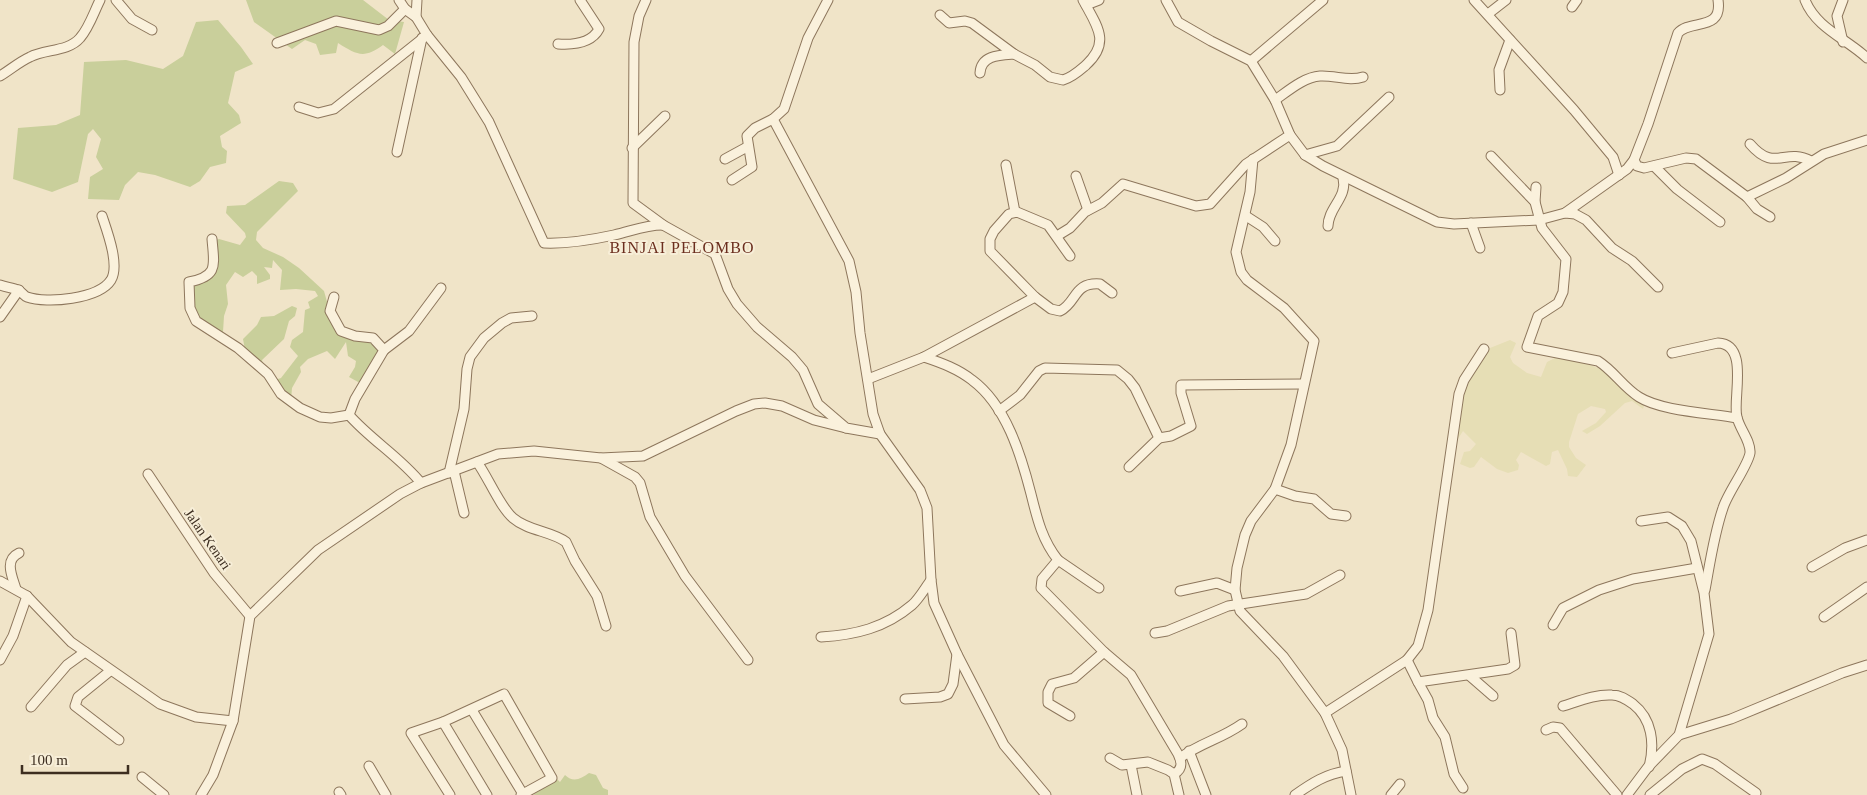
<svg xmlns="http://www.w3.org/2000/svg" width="1867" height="795" viewBox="0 0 1867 795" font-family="'Times New Roman',serif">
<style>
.farmland{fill:#e6deb5}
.green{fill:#c9cf9b}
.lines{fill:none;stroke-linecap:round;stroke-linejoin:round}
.minor-casing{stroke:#8d765c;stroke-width:11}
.minor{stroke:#faf1dc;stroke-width:9}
.labels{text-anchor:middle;stroke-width:4;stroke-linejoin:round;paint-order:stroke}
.street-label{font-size:14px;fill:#3d2e20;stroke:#f7eed8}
.quarter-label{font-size:16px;letter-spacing:1px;fill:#6b2e1e;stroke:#f7eed8}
</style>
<rect width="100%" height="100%" fill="#f0e4c8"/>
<path class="farmland" d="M1510 340 1516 343 1510 357 1513 363 1527 373 1541 377 1547 362 1559 356 1583 362 1605 371 1645 402 1643 409 1632 401 1625 403 1600 426 1587 434 1582 431 1596 423 1606 412 1605 409 1591 406 1578 414 1569 442V447L1576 458 1586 465 1577 477 1568 476 1567 469 1558 450 1552 452 1550 464 1546 466 1521 452 1516 460 1519 465 1518 470 1508 473 1497 469 1481 457 1474 467 1470 468 1460 464 1464 452 1470 451 1476 444 1463 431 1456 442 1462 393 1490 348Z"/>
<g class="green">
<path d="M246 0H363L389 20 404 22 395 54 383 45C364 59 357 55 338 43L336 53 320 55 316 44 305 40 292 49 254 22Z"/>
<path d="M218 20 241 47 253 64 235 72 228 103 239 115 241 123 220 136 222 147 227 151 226 163 210 167 200 181 190 187 155 175 138 172 125 185 119 200 88 199 90 177 103 169 96 157 101 139 93 129 88 134 78 182 52 192 13 179 18 128 56 125 80 115 84 62 126 60 163 69 183 56 196 22Z"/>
<path d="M279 181 293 183 298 191 257 232 256 240 263 248 283 257 299 268 324 291 334 327 371 340 378 347V354L360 383 349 377 355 367 356 361 348 356 346 342 335 359 327 351 308 359 300 367 301 372 292 388 291 400 275 380 281 378 298 356 290 347 292 340 303 332 305 310 310 308 308 302 318 296 315 291 296 289 280 290 282 270 273 260 272 268 264 267 270 275V279L257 284V276L252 271 243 277 235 272 226 285 228 304 224 316 223 332 241 347 197 319 193 310V286L209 279 216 272V240L219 239 240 245 246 237 245 233 226 213 227 206 245 205Z"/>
<path d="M292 306 297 308 295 316 289 321 284 339 262 360 263 365 245 350 243 339 257 325 261 317 274 316Z"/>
<path d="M589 773 596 775 603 788 608 790V795H533L557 779 560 782 565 775C573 783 581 779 589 773Z"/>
</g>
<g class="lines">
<g class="minor-casing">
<g id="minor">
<path d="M116 0 132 19 152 30"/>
<path d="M399 0 405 9 416 17 427 35 461 77 489 122 544 243C568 244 591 240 614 235 632 231 644 225 663 225"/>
<path d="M646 0 639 16 634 42 633 203 663 225 715 254 728 289 737 304 757 327 792 357 803 370 818 404 846 428 880 434"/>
<path d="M1474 0 1574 110 1613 157 1619 175"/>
<path d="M1805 0C1816 28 1847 39 1867 58"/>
<path d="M1086 5 1099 0"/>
<path d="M1572 7 1577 0"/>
<path d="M1488 14 1506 0"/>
<path d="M940 15 949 23 965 21 972 23 1014 54 1035 65 1050 77 1063 80C1073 77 1079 71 1086 65 1111 42 1097 26 1083 0"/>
<path d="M416 17 417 0"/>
<path d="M1843 42 1837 16 1843 0"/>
<path d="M277 43 336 21 379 30 388 26 405 9"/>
<path d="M558 44C573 45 591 44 599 29L580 0"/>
<path d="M1251 61 1323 0"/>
<path d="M980 73C981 55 1000 55 1014 54"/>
<path d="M0 76C10 70 19 62 30 57 45 49 68 52 80 38 89 28 94 12 100 0"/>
<path d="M1500 90 1499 70 1510 40"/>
<path d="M1275 100C1288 91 1304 77 1320 76 1335 75 1349 82 1363 77"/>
<path d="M299 107 318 113 334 109 427 35"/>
<path d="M773 119 849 261 856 292 860 333 873 414 880 434 920 490 927 508 931 580 934 603 957 654 1004 745 1046 795"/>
<path d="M1290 135 1305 155 1323 166 1437 222 1454 224 1539 220 1565 213 1627 169 1634 160 1648 124 1678 33C1690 19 1723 32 1718 0"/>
<path d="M1750 144C1775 173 1784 147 1811 161"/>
<path d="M632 148 665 116"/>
<path d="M397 152 422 38"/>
<path d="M1305 155 1337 146 1389 97"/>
<path d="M1491 156 1535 202 1542 228 1566 259 1563 292 1558 303 1538 316 1527 347 1598 361C1614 371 1623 387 1639 397 1661 411 1709 413 1737 418"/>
<path d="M725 159 747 147"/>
<path d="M1253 159 1250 192 1236 252 1241 272 1247 280 1284 308 1314 341 1291 445 1275 489 1251 521 1245 535 1237 568 1235 590 1240 611 1283 656 1325 713 1342 750 1351 795"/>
<path d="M1634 160 1637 166 1644 168 1686 158 1696 159 1747 197 1786 178 1824 154 1867 140"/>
<path d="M1006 165 1015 212"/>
<path d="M1655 167 1677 189 1720 222"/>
<path d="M1076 176 1088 210"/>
<path d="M732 180 752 167 747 136 755 128 773 119 784 109 808 38 828 0"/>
<path d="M1747 197 1757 209 1770 217"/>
<path d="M1535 202 1536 187"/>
<path d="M1565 213 1575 214 1586 220 1612 248 1632 261 1658 287"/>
<path d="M1246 216 1263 227 1275 241"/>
<path d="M1471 223 1480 248"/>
<path d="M1328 226C1328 208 1348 197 1343 178"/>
<path d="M1057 236 1070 228 1085 212 1102 203 1123 184 1196 206 1210 204 1246 164 1290 135 1275 100 1251 61 1211 41 1178 22 1166 0"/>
<path d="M212 239C214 265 219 276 189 282L190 308 196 321 238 348 268 374 281 394 300 408 320 417 331 418 349 415"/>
<path d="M0 285C6 287 13 288 18 290 22 292 24 296 27 297 47 304 99 299 111 280 120 265 107 231 102 216"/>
<path d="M334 297 330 311 341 331 355 336 373 338 384 350 355 399 349 415C371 440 400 457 421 483"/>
<path d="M1035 297 990 251V239L994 231 1009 214 1017 212 1048 225 1070 256"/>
<path d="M0 317 19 290"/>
<path d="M384 350 409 331 441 288"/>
<path d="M1672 353 1718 343C1750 344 1732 400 1737 417 1739 428 1751 441 1750 453 1748 466 1728 492 1723 508 1714 534 1710 563 1705 590"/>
<path d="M924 357C942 363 958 369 972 380 1006 405 1021 455 1031 494 1037 518 1042 540 1058 560L1042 579 1041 588 1104 652 1131 675 1178 754C1182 762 1183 769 1174 774"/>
<path d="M868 379 924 357 1035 297 1051 309 1060 311C1077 303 1073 282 1100 284L1112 293"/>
<path d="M999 411 1020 395 1039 371 1045 368 1117 370 1128 379 1135 388 1159 438 1129 467"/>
<path d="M1159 438 1171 436 1191 426 1181 393V385L1303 384"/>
<path d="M601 458 635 477 640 483 650 517 685 576 748 660"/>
<path d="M477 462C488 477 500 507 513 518 528 531 551 531 566 542L575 561 597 596 606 626"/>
<path d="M454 471 464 513"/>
<path d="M449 473 464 409 467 369 470 357 484 338 502 323 511 318 532 316"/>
<path d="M148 474 214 573 250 616"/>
<path d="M1275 489 1295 496 1314 499 1331 514 1346 516"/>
<path d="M1058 560 1099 588"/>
<path d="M1812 567 1845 548 1867 540"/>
<path d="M0 581 27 596 71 642 160 704 196 717 233 721"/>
<path d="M16 589C12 576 4 560 19 553"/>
<path d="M1180 591 1217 583 1235 590"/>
<path d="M1824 617 1867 587"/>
<path d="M1553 625 1563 608 1599 590 1633 579 1697 568"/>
<path d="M1155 633 1167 631 1228 606 1306 594 1340 575"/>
<path d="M821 637C855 635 885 628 912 605 919 599 925 588 931 580"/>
<path d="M0 660 13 636 27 596"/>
<path d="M1407 660 1418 646 1428 610 1459 394 1464 380 1484 349"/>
<path d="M110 671 78 697 75 706 119 740"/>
<path d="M1470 676 1493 696"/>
<path d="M1418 682 1428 700 1433 718 1445 737 1454 774 1463 788"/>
<path d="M905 699 940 697 948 694 953 684 957 654"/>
<path d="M1563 706C1579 701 1596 694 1612 695 1620 695 1626 699 1633 704 1652 719 1655 743 1649 767"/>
<path d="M31 707 67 665 85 652"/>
<path d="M472 710 523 794"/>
<path d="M1325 713 1407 660 1418 682 1508 669 1515 665 1511 633"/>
<path d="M1070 716 1048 703V692L1052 684 1074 678 1104 652"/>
<path d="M443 722 487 795"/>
<path d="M1546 730 1553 727 1560 728 1617 795"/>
<path d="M1679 735 1731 719 1842 673 1867 665"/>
<path d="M1189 751 1206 795"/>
<path d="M1110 758 1122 765 1148 762 1168 770 1174 774 1179 795"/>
<path d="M1180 758C1200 743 1221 739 1242 724"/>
<path d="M1131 765 1137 795"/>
<path d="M369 766 386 795"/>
<path d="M142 777 164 795"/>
<path d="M339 792 341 795"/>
<path d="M201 795 213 775 233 721 250 616 318 550 400 494 421 483 498 454 534 451 601 458 643 456 736 411 754 404 765 403 782 406 814 420 846 428"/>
<path d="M450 795 411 733 443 722 504 694 552 778 521 795"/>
<path d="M1295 795C1312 783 1326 774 1346 771"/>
<path d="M1391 795 1400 784"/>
<path d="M1627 795 1648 767 1679 735 1709 634 1704 593 1691 541 1682 526 1668 517 1641 521"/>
<path d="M1650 795 1682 769 1702 759 1715 764 1756 793"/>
</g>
</g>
<use href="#minor" class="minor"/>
</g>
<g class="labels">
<g class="street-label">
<text transform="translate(208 539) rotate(55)" y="5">Jalan Kenari</text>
</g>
<g class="quarter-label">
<text x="682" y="253">BINJAI PELOMBO</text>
</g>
</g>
<path d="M22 765v8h106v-8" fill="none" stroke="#3d2e20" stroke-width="2.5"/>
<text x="30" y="765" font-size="15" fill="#3d2e20" stroke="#f7eed8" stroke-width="4" paint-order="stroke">100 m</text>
</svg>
